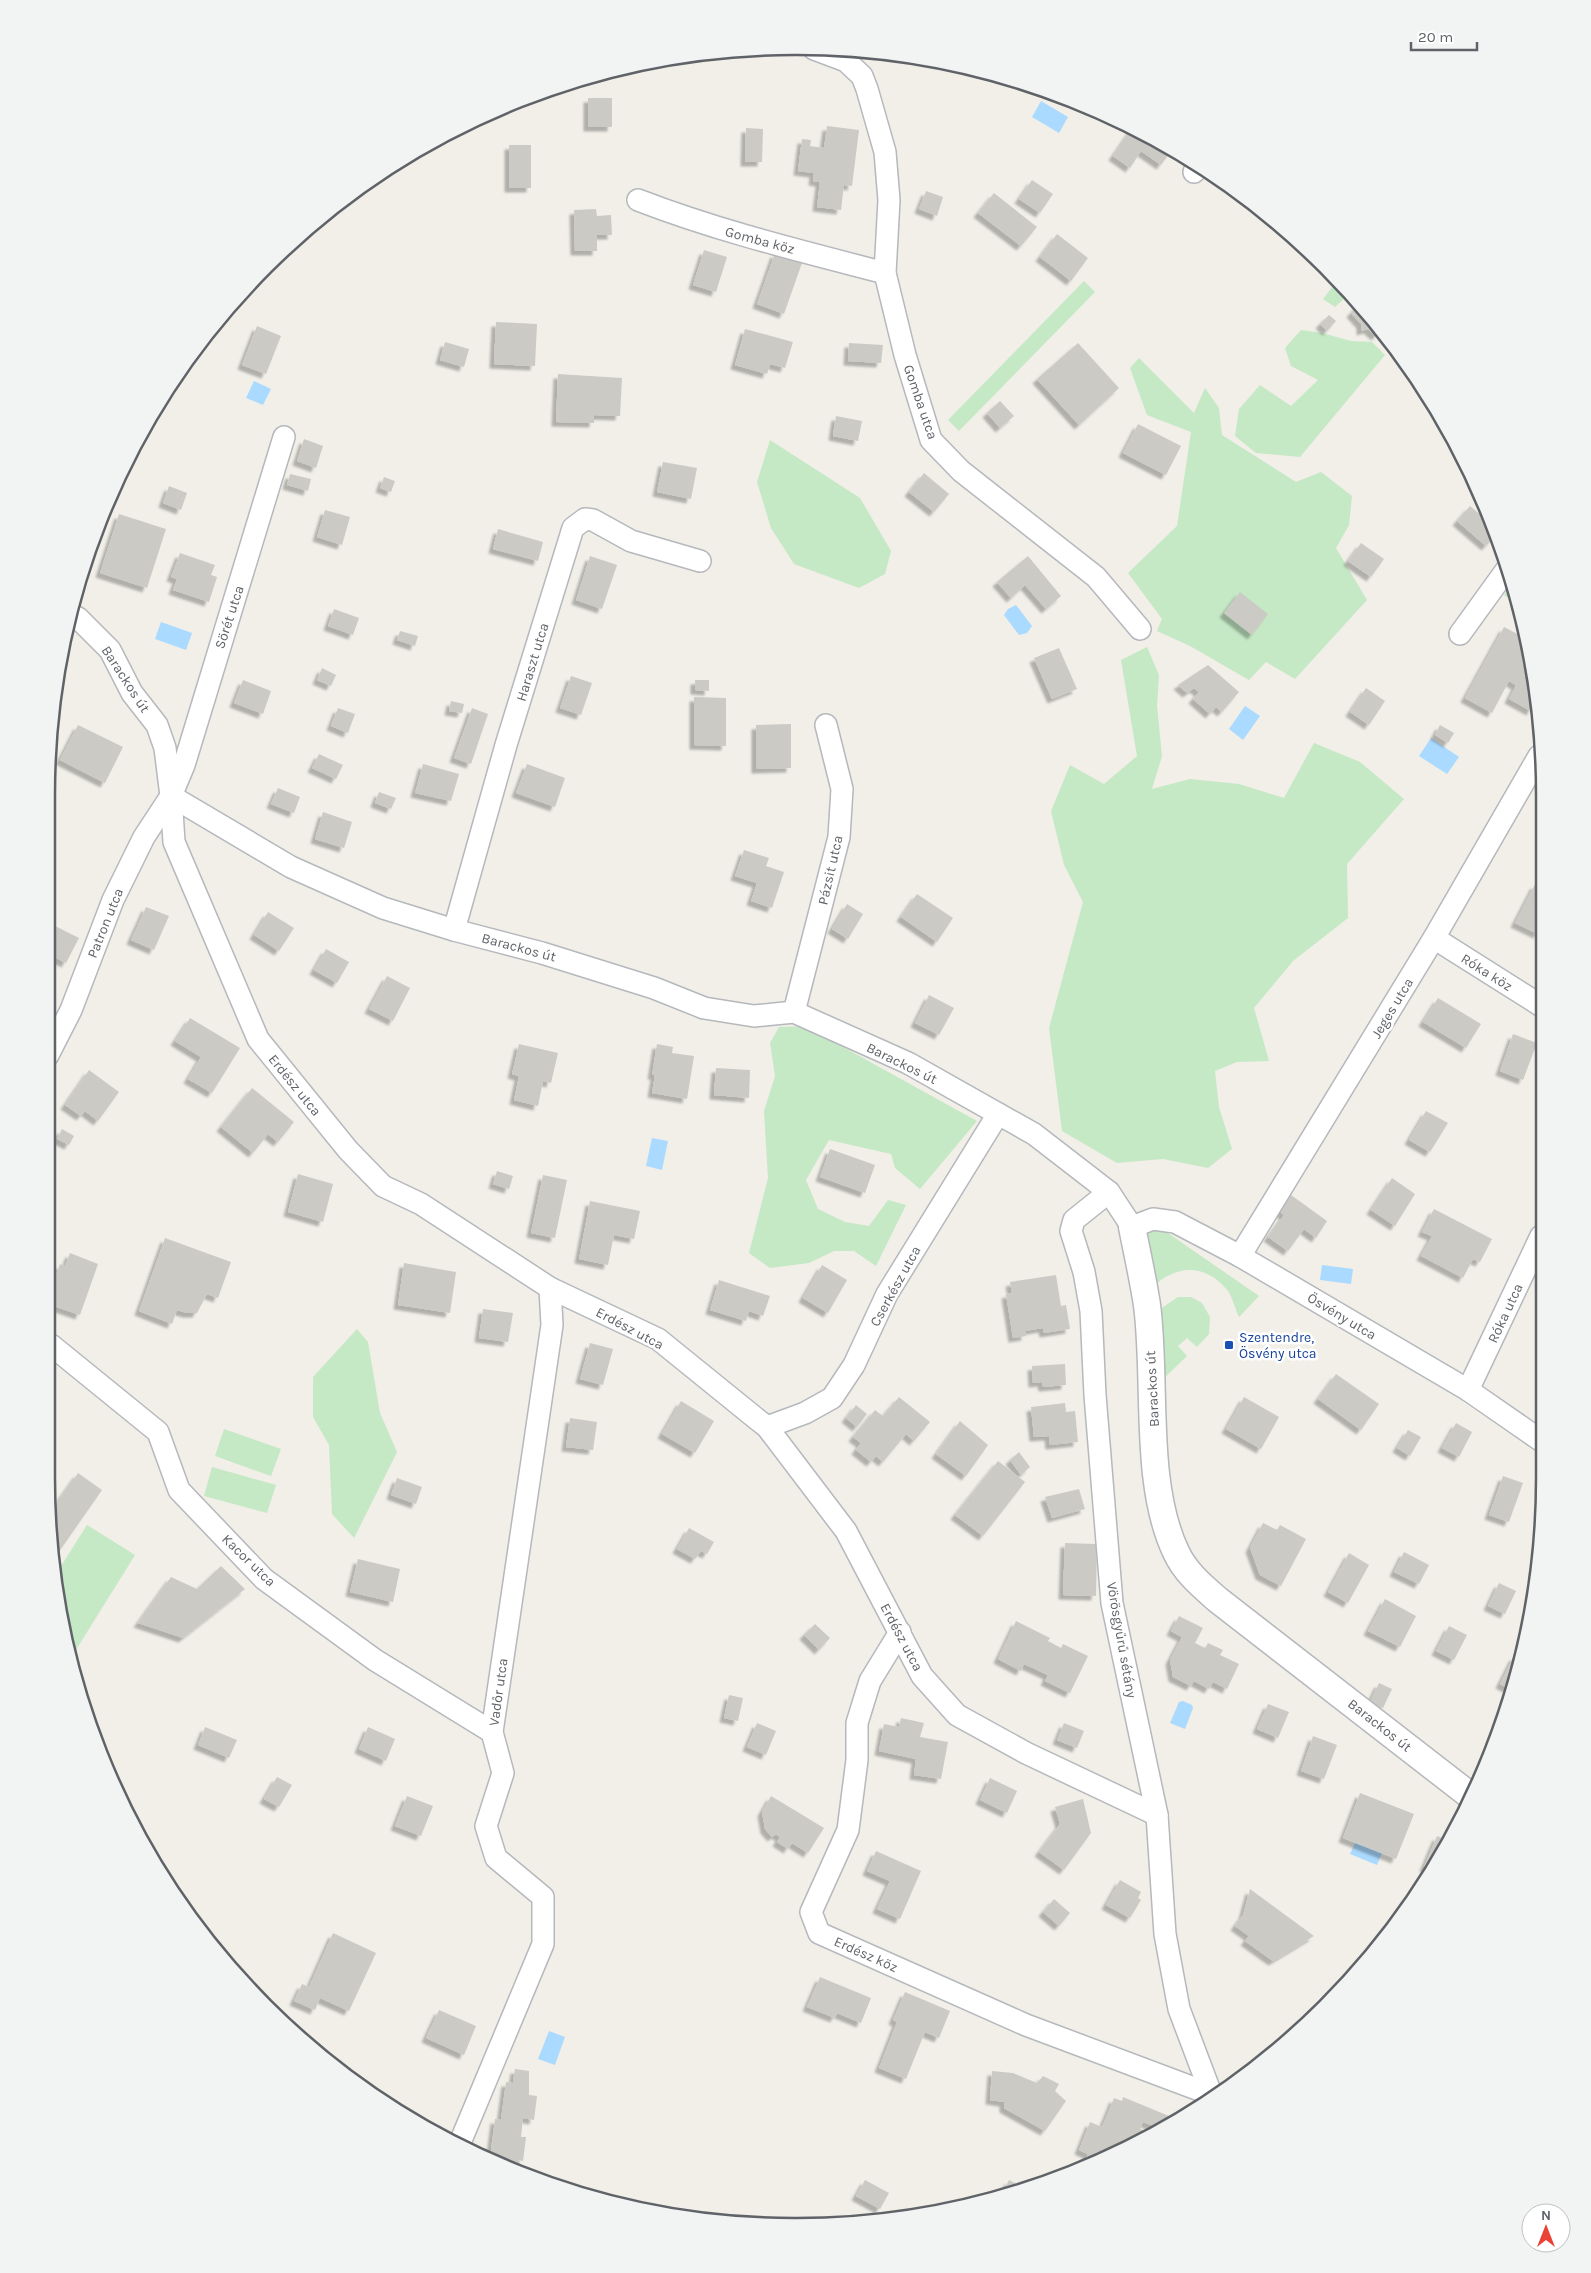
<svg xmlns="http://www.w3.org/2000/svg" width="1591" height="2273" viewBox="0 0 1591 2273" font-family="Karla,sans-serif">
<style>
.green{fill:#c5e8c5}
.water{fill:#aadaff}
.building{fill:#cccac5;filter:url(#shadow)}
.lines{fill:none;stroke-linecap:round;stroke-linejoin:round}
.minor-casing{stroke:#b5b8bc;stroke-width:24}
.tertiary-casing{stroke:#b5b8bc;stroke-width:29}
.minor{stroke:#fff;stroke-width:21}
.tertiary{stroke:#fff;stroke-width:26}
.transit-dot{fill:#1a4fb4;stroke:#fff;stroke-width:2}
.labels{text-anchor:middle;stroke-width:5;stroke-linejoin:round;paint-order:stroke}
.street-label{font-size:14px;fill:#5f6368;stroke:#fff}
.transit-label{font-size:14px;fill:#164399;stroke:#fff;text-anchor:start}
.rim{fill:none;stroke:#5f6368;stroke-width:2.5}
</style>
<defs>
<filter id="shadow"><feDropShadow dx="-4.5" dy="4.5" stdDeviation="1" flood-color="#0004"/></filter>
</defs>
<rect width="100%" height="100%" fill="#f1efe8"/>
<g class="green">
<path d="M1084 281 1095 292 959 431 948 420Z"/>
<path d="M1337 281 1350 293 1335 307 1323 299Z"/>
<path d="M1301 330 1322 333 1351 341 1372 342 1385 355 1300 457 1256 453 1235 436 1239 409 1260 385 1291 406 1318 380 1291 366 1285 348Z"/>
<path d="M1139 358 1194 413 1205 388 1219 408 1222 435 1296 482 1321 472 1352 496 1349 525 1336 548 1367 600 1295 679 1266 662 1249 680 1190 646 1157 631 1162 619 1128 573 1177 526 1191 432 1147 415 1130 368Z"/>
<path d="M770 440 860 498 891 551 885 574 859 588 794 564 771 528 757 482Z"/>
<path d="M1512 583 1520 606 1504 595Z"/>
<path d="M1147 647 1159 675 1157 706 1162 756 1152 789 1190 779 1239 784 1284 798 1314 743 1360 762 1404 799 1347 864 1348 918 1293 961 1254 1008 1269 1061 1237 1062 1215 1071 1219 1107 1232 1149 1208 1168 1163 1159 1117 1163 1062 1131 1049 1028 1083 902 1064 865 1051 811 1070 765 1104 784 1137 756 1121 660Z"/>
<path d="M805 1026 977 1121 920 1189 895 1168 891 1154 829 1140 806 1180 818 1209 845 1222 869 1226 888 1200 906 1205 876 1266 854 1251H834L809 1263 770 1268 749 1253 768 1178 764 1111 775 1076 770 1043 779 1027Z"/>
<path d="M1162 1229 1259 1296 1239 1317C1235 1309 1233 1298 1228 1291 1207 1265 1180 1264 1156 1284L1144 1240 1151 1230Z"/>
<path d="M1178 1297H1191L1202 1303 1210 1317 1209 1334 1197 1347 1187 1338 1178 1346 1187 1356 1160 1382 1156 1312Z"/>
<path d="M357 1329 368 1342 380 1413 397 1452 354 1538 332 1514 329 1445 313 1417V1377Z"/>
<path d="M224 1429 281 1449 271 1476 215 1456Z"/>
<path d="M212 1467 276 1485 267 1513 204 1496Z"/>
<path d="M87 1525 135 1555 74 1653 67 1649 53 1579Z"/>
</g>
<g class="water">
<path d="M1041 101 1068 117 1059 133 1032 117Z"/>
<path d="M254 381 271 389 263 405 246 398Z"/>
<path d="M1016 605 1032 626 1027 633 1019 635 1004 615 1008 609Z"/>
<path d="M161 622 192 633 186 650 155 639Z"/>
<path d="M1245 706 1260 716 1243 740 1229 729Z"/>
<path d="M1431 738 1459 757 1447 774 1419 756Z"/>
<path d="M652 1138 668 1141 662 1170 646 1166Z"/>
<path d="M1322 1265 1353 1269 1351 1284 1320 1280Z"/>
<path d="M1183 1701 1192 1705 1193 1708 1185 1729 1170 1723 1179 1702Z"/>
<path d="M1355 1843 1382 1853 1377 1865 1350 1854Z"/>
<path d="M549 2031 565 2037 555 2065 538 2059Z"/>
</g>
<g class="building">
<rect x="588" y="98" width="24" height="29"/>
<path d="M827 126 859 130 852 186 844 185 841 210 817 207 820 182 813 181 814 173 798 171 802 139 811 140 810 146 824 148Z"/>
<path d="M1133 127 1171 151 1161 165 1141 151 1130 168 1113 156Z"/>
<path d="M746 128 763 129 762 162H745Z"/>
<rect x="509" y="145" width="22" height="43"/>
<path d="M1032 180 1053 194 1040 213 1019 199Z"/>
<path d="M926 191 943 197 937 216 919 209Z"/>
<path d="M994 193 1037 227 1021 246 978 213Z"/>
<path d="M596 209 597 216 611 215 612 235H597V251H575L574 210Z"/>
<path d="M1057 234 1088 258 1071 281 1040 257Z"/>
<path d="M704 250 727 257 716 292 693 285Z"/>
<path d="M775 253 802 263 784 314 757 304Z"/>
<path d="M1360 303 1381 330 1376 336 1368 329 1361 331V324L1351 313Z"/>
<path d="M1329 315 1336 321 1327 331 1320 324Z"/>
<path d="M496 322 537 324 535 366 494 364Z"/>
<path d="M257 326 281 336 266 374 242 365Z"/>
<path d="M745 329 793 342 785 368 770 364 767 374 735 365Z"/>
<path d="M445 342 469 349 464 367 440 360Z"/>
<path d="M849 343 883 345 881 363 848 361Z"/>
<path d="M1078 343 1119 388 1079 425 1037 379Z"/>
<path d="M558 374 622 378 620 416 594 415V423L556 422Z"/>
<path d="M1000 401 1014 416 1000 428 987 413Z"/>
<path d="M836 416 862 421 858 441 833 436Z"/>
<path d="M1138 424 1181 446 1166 475 1123 453Z"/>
<path d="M304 439 323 446 316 468 297 461Z"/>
<path d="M663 462 697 468 691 499 657 492Z"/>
<path d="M924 473 949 494 934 512 909 492Z"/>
<path d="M290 474 311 479 308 491 287 485Z"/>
<path d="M384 477 395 481 391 492 380 488Z"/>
<path d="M169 486 187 493 181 510 163 503Z"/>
<path d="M1470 506 1490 523 1495 536 1486 546 1457 521Z"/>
<path d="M325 510 350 517 342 545 317 537Z"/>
<path d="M119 514 166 529 147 588 100 573Z"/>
<path d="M498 529 543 542 538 561 493 549Z"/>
<path d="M1361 543 1384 559 1371 577 1348 561Z"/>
<path d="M180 553 215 565 211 575 217 577 209 602 173 590 177 579 171 577Z"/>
<path d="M590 556 617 565 602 609 576 600Z"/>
<path d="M1028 556 1061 596 1046 609 1025 585 1011 598 997 582Z"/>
<path d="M1240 592 1268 614 1252 635 1224 613Z"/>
<path d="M334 609 359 618 353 635 328 626Z"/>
<path d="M1504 627 1527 639 1528 646 1526 651 1529 653 1538 697 1531 711 1509 699 1516 685 1509 681 1492 713 1465 698Z"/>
<path d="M400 631 418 636 415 646 397 640Z"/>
<path d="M1059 648 1077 689 1052 699 1034 658Z"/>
<path d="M1208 665 1239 692 1222 712 1216 707 1210 714 1193 699 1199 692 1194 688 1187 693 1178 685Z"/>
<path d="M322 668 336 675 331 686 317 680Z"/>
<path d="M571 676 592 683 581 715 560 708Z"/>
<path d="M243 680 271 691 263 714 234 703Z"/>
<path d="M695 680H709V691L695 690Z"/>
<path d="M1366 688 1385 701 1369 725 1350 712Z"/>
<path d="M56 693 61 695 55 705Z"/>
<path d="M694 697 726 698V746L694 745Z"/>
<path d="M451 701 464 704 462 713 449 711Z"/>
<path d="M338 708 355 714 348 733 331 726Z"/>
<path d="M472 708 488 714 471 764 454 758Z"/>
<path d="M791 724V768L756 769V725Z"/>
<path d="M78 725 123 747 105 783 60 760Z"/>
<path d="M1440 725 1454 733 1448 743 1435 735Z"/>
<path d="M319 754 343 765 336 779 312 768Z"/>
<path d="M423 764 459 774 451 801 415 793Z"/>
<path d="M527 764 565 778 555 807 516 793Z"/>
<path d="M278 788 300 797 294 813 271 804Z"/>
<path d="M379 792 396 798 391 809 375 803Z"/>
<path d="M323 812 352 822 344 848 315 839Z"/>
<path d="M744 850 769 858 766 866 784 872 772 908 751 901 757 883 735 876Z"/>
<path d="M1535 884 1539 887 1540 930 1538 934 1515 923Z"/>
<path d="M917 894 953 918 937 942 901 917Z"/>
<path d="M847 904 863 914 848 939 832 929Z"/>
<path d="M146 907 169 916 154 950 131 940Z"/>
<path d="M268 912 294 928 279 951 254 935Z"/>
<path d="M47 922 79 938 66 963 48 954Z"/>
<path d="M326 949 349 962 337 983 314 970Z"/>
<path d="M387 976 410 988 393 1021 369 1009Z"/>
<path d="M929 995 954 1008 939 1035 915 1023Z"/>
<path d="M1438 998 1481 1024 1466 1048 1423 1022Z"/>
<path d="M190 1018 240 1048 212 1093 188 1079 201 1057 175 1041Z"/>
<path d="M1513 1034 1537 1043 1523 1080 1500 1071Z"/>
<path d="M519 1044 558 1053 551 1083 543 1081 538 1106 514 1100 519 1076 512 1074Z"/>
<path d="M657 1044 673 1047 672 1053 694 1056 687 1099 652 1093 655 1075H652Z"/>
<path d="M716 1068 750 1070 749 1098 714 1095Z"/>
<path d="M89 1070 119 1092 98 1121 85 1111 81 1116 65 1105Z"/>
<path d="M252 1088 294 1122 278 1142 268 1134 253 1153 221 1127Z"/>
<path d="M1426 1111 1448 1123 1430 1152 1409 1140Z"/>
<path d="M62 1129 74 1136 69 1145 57 1139Z"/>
<path d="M830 1149 875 1165 865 1193 820 1177Z"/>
<path d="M497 1171 513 1176 509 1189 493 1184Z"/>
<path d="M298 1174 333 1184 323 1222 288 1212Z"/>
<path d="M543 1175 567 1180 555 1238 531 1233Z"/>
<path d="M1392 1178 1415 1194 1395 1226 1371 1210Z"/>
<path d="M1291 1195 1327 1221 1316 1238 1304 1229 1288 1251 1268 1237 1284 1215 1279 1211Z"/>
<path d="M590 1201 640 1211 634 1239 614 1235 608 1265 579 1259Z"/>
<path d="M1434 1209 1492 1239 1480 1262 1473 1259 1463 1278 1421 1256 1432 1236 1422 1232Z"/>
<path d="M165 1238 231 1262 218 1298 207 1294 197 1313H187L177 1310 172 1324 139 1311Z"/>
<path d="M70 1253 98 1264 80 1315 51 1305 56 1291 51 1289 60 1264 65 1266Z"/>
<path d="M404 1263 456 1272 450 1313 398 1305Z"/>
<path d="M822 1265 847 1280 828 1313 803 1298Z"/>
<path d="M1056 1275 1061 1306 1066 1305 1070 1329 1044 1333 1043 1328 1025 1331 1026 1336 1013 1338 1006 1294 1012 1293 1010 1282Z"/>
<path d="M719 1280 770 1296 763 1316 749 1311 746 1321 710 1310Z"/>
<path d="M483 1309 513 1313 508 1342 479 1338Z"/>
<path d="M590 1343 613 1349 603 1385 580 1379Z"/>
<path d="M1065 1364 1066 1385 1043 1387 1042 1382 1033 1383 1032 1366Z"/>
<path d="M1336 1374 1379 1404 1361 1430 1318 1399Z"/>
<path d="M899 1397 930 1422 914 1441 906 1434 883 1462 876 1456 871 1462 856 1450 861 1443 853 1437 875 1410 883 1416Z"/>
<path d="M1244 1397 1279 1417 1261 1449 1226 1429Z"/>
<path d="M681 1401 714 1421 695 1453 662 1434Z"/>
<path d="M1065 1403 1066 1412 1075 1411 1078 1442 1050 1445 1049 1436 1034 1437 1031 1407Z"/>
<path d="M856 1405 867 1414 857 1427 846 1418Z"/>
<path d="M570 1418 597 1422 593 1450 566 1447Z"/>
<path d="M960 1421 988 1445 966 1476 936 1454Z"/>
<path d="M1456 1423 1472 1432 1459 1457 1442 1448Z"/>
<path d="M1408 1430 1421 1437 1410 1456 1397 1448Z"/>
<path d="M1019 1452 1030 1467 1021 1475 1010 1460Z"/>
<path d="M998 1461 1025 1482 983 1536 955 1515Z"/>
<path d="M78 1473 102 1490 56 1556 53 1553 52 1510Z"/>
<path d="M1503 1476 1523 1483 1509 1522 1489 1515Z"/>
<path d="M397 1478 422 1487 416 1504 391 1495Z"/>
<path d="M1079 1489 1085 1509 1052 1518 1045 1497Z"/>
<path d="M1263 1523 1277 1530 1280 1525 1306 1539 1281 1586 1260 1575 1250 1548Z"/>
<path d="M689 1528 714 1542 707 1554 701 1551 695 1559 677 1549Z"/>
<path d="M1065 1543 1097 1544 1096 1596 1063 1595Z"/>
<path d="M1404 1552 1429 1565 1419 1584 1394 1572Z"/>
<path d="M1349 1553 1369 1565 1348 1603 1328 1592Z"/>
<path d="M358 1559 400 1569 393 1602 350 1592Z"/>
<path d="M221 1566 245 1589 183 1638 138 1623 171 1577 197 1589Z"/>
<path d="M1499 1583 1516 1591 1505 1614 1488 1606Z"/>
<path d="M1385 1599 1416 1616 1400 1647 1368 1631Z"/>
<path d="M1179 1616 1203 1628 1195 1643 1205 1648 1208 1643 1223 1650 1220 1655 1239 1664 1227 1689 1213 1682 1209 1689 1194 1681 1191 1686 1173 1677 1170 1660 1182 1637 1171 1631Z"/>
<path d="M1016 1621 1050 1638 1048 1641 1061 1648 1063 1644 1088 1656 1070 1693 1045 1681 1048 1675 1024 1664 1021 1671 998 1659Z"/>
<path d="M815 1624 830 1638 819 1650 804 1635Z"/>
<path d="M1449 1626 1467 1635 1454 1660 1436 1651Z"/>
<path d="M1514 1656 1521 1660 1512 1690 1500 1684Z"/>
<path d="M1379 1683 1392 1689 1383 1708 1370 1702Z"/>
<path d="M729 1695 743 1698 738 1721 724 1718Z"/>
<path d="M1268 1704 1289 1712 1278 1738 1257 1729Z"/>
<path d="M901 1718 924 1723 920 1737 948 1742 941 1779 914 1775 916 1759 879 1751 884 1724 899 1727Z"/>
<path d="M757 1723 776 1731 766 1755 747 1747Z"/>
<path d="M1064 1723 1084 1731 1077 1748 1057 1740Z"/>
<path d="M205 1727 237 1740 229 1758 198 1745Z"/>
<path d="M368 1727 395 1739 386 1761 359 1749Z"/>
<path d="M1313 1736 1337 1745 1324 1779 1301 1771Z"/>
<path d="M277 1777 292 1785 279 1807 264 1799Z"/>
<path d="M990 1778 1017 1791 1007 1813 980 1800Z"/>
<path d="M1360 1793 1414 1814 1396 1859 1343 1838Z"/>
<path d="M407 1796 433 1806 421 1836 395 1826Z"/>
<path d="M771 1796 824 1828 808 1853 792 1843 788 1849 777 1842 780 1837 776 1834 772 1837 765 1829 762 1812Z"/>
<path d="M1083 1799 1091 1833 1064 1870 1039 1852 1060 1824 1055 1807Z"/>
<path d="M1437 1836 1448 1840 1430 1870 1424 1867Z"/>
<path d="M876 1851 921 1871 900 1919 877 1909 890 1881 867 1871Z"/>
<path d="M1120 1880 1141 1892 1138 1898 1141 1900 1130 1918 1106 1905Z"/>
<path d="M1250 1889 1314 1936 1273 1961 1245 1941 1249 1936 1235 1926 1243 1915Z"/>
<path d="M1054 1899 1070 1913 1059 1926 1043 1912Z"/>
<path d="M333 1933 376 1953 349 2011 320 1998 315 2010 294 2001 302 1984 309 1987Z"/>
<path d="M820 1977 871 1998 861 2023 837 2013 835 2018 807 2007Z"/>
<path d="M905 1992 950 2011 939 2038 925 2032 906 2079 879 2068 897 2022 893 2020Z"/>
<path d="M439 2010 476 2026 464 2055 426 2038Z"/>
<path d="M515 2069 529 2071V2095L537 2096 534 2120 523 2118 521 2137H526L523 2161 518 2160 516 2172 496 2163 497 2159 490 2158 495 2119 501 2120 506 2082 513 2083Z"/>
<path d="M992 2071 1013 2073 1037 2083 1043 2076 1059 2084 1055 2091 1066 2101 1045 2131 1004 2108V2102L990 2100Z"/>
<path d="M1123 2097 1169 2116 1164 2128 1162 2129 1143 2122 1140 2129 1150 2133 1149 2137 1127 2150 1093 2164 1085 2160 1088 2154 1079 2150 1090 2122 1102 2127 1114 2098 1122 2101Z"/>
<path d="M865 2180 889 2193 880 2209 856 2196Z"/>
<path d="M1009 2180 1025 2188 1024 2190 1002 2194Z"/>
</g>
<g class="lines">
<g class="minor-casing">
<g id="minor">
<path d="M814 49 846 61 862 76 867 89 885 152 889 200 885 273 905 355 931 440 961 471 1096 577 1140 629"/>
<path d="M1194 172 1198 168"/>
<path d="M638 200C718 231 801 251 885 273"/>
<path d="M71 614 78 618 110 650 132 693 157 725 165 748 171 796 291 867 383 908 454 930 542 953 654 988 704 1008 754 1016 794 1012 908 1063 1034 1134 1109 1192 1132 1227 1153 1219 1175 1222 1240 1256 1468 1390 1543 1442"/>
<path d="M1460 634 1507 569"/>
<path d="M171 796 174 842 258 1039 348 1150 383 1186 421 1204 550 1288 658 1339 758 1420 767 1427 846 1531 922 1676 957 1715 1026 1753 1157 1815"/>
<path d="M454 930 506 745 573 528 585 519 593 520 631 541 700 561"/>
<path d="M1434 938 1540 1005"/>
<path d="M794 1012 839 837 842 789 826 725"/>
<path d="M48 1055 71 1010 113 900 144 837 171 796 184 765 284 437"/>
<path d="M1109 1192 1074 1220 1071 1231 1084 1272 1091 1311 1095 1395 1112 1603 1157 1815 1165 1934 1179 2009 1213 2099"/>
<path d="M1240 1256 1434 938 1539 756"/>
<path d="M51 1345 158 1432 179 1490 264 1579 375 1660 492 1732"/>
<path d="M1468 1390 1541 1236"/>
<path d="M767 1427 805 1413 832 1398 854 1365 887 1294 998 1114"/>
<path d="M900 1632 870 1681 857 1723V1760L848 1830 811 1912 819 1933 1026 2025 1210 2094 1207 2102"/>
<path d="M459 2145 543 1944V1897L496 1858 486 1826 503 1773 492 1732 552 1325 550 1288"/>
</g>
</g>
<g class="tertiary-casing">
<path id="tertiary" d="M1132 1227C1137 1252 1143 1279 1147 1305 1157 1381 1143 1483 1176 1552 1185 1572 1202 1586 1218 1600L1472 1797"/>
</g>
<use href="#minor" class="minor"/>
<use href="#tertiary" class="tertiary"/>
</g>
<rect class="transit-dot" x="1224" y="1340" width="10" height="10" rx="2.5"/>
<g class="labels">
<g class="street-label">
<text transform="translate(760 240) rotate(15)" y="5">Gomba köz</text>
<text transform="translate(921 402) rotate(71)" y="5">Gomba utca</text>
<text transform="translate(229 617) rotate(-72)" y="5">Sörét utca</text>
<text transform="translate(532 662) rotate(-73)" y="5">Haraszt utca</text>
<text transform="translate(126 679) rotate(57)" y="5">Barackos út</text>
<text transform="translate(830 870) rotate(-77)" y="5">Pázsit utca</text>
<text transform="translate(105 923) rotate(-68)" y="5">Patron utca</text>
<text transform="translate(519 947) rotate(15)" y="5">Barackos út</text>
<text transform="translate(1487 972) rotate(32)" y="5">Róka köz</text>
<text transform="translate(1392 1008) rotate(-59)" y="5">Jeges utca</text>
<text transform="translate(902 1063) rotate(26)" y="5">Barackos út</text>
<text transform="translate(295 1085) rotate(51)" y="5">Erdész utca</text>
<text transform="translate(895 1286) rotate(-61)" y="5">Cserkész utca</text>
<text transform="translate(1505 1313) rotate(-65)" y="5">Róka utca</text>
<text transform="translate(1342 1316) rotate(31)" y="5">Ösvény utca</text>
<text transform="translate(630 1328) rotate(28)" y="5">Erdész utca</text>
<text transform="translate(1152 1389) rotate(-93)" y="5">Barackos út</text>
<text transform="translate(249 1560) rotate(44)" y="5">Kacor utca</text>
<text transform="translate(902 1637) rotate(62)" y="5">Erdész utca</text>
<text transform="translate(1122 1640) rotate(80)" y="5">Vörösgyűrű sétány</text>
<text transform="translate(498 1692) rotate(-82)" y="5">Vadőr utca</text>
<text transform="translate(1380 1725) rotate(38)" y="5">Barackos út</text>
<text transform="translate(866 1954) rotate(24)" y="5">Erdész köz</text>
</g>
<g class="transit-label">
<text x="1239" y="1342">Szentendre,<tspan x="1239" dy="16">Ösvény utca</tspan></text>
</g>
</g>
<path d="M0 0H1591V2273H0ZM795 55H796A740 740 0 0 1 1536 795V1478A740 740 0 0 1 796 2218H795A740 740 0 0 1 55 1478V795A740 740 0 0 1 795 55Z" fill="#f2f3f3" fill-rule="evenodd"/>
<path class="rim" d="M795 55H796A740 740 0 0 1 1536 795V1478A740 740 0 0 1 796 2218H795A740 740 0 0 1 55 1478V795A740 740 0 0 1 795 55Z"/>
<g transform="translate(1546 2228)"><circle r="24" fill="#ffffff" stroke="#bfc1c3"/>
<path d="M0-4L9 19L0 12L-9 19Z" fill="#ea4335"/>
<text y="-8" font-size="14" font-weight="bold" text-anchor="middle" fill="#5f6368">N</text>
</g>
<path d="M1411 42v8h66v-8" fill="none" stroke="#5f6368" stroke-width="2.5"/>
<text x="1418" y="42" font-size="15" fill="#5f6368" stroke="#ffffff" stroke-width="4" paint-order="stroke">20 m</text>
</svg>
